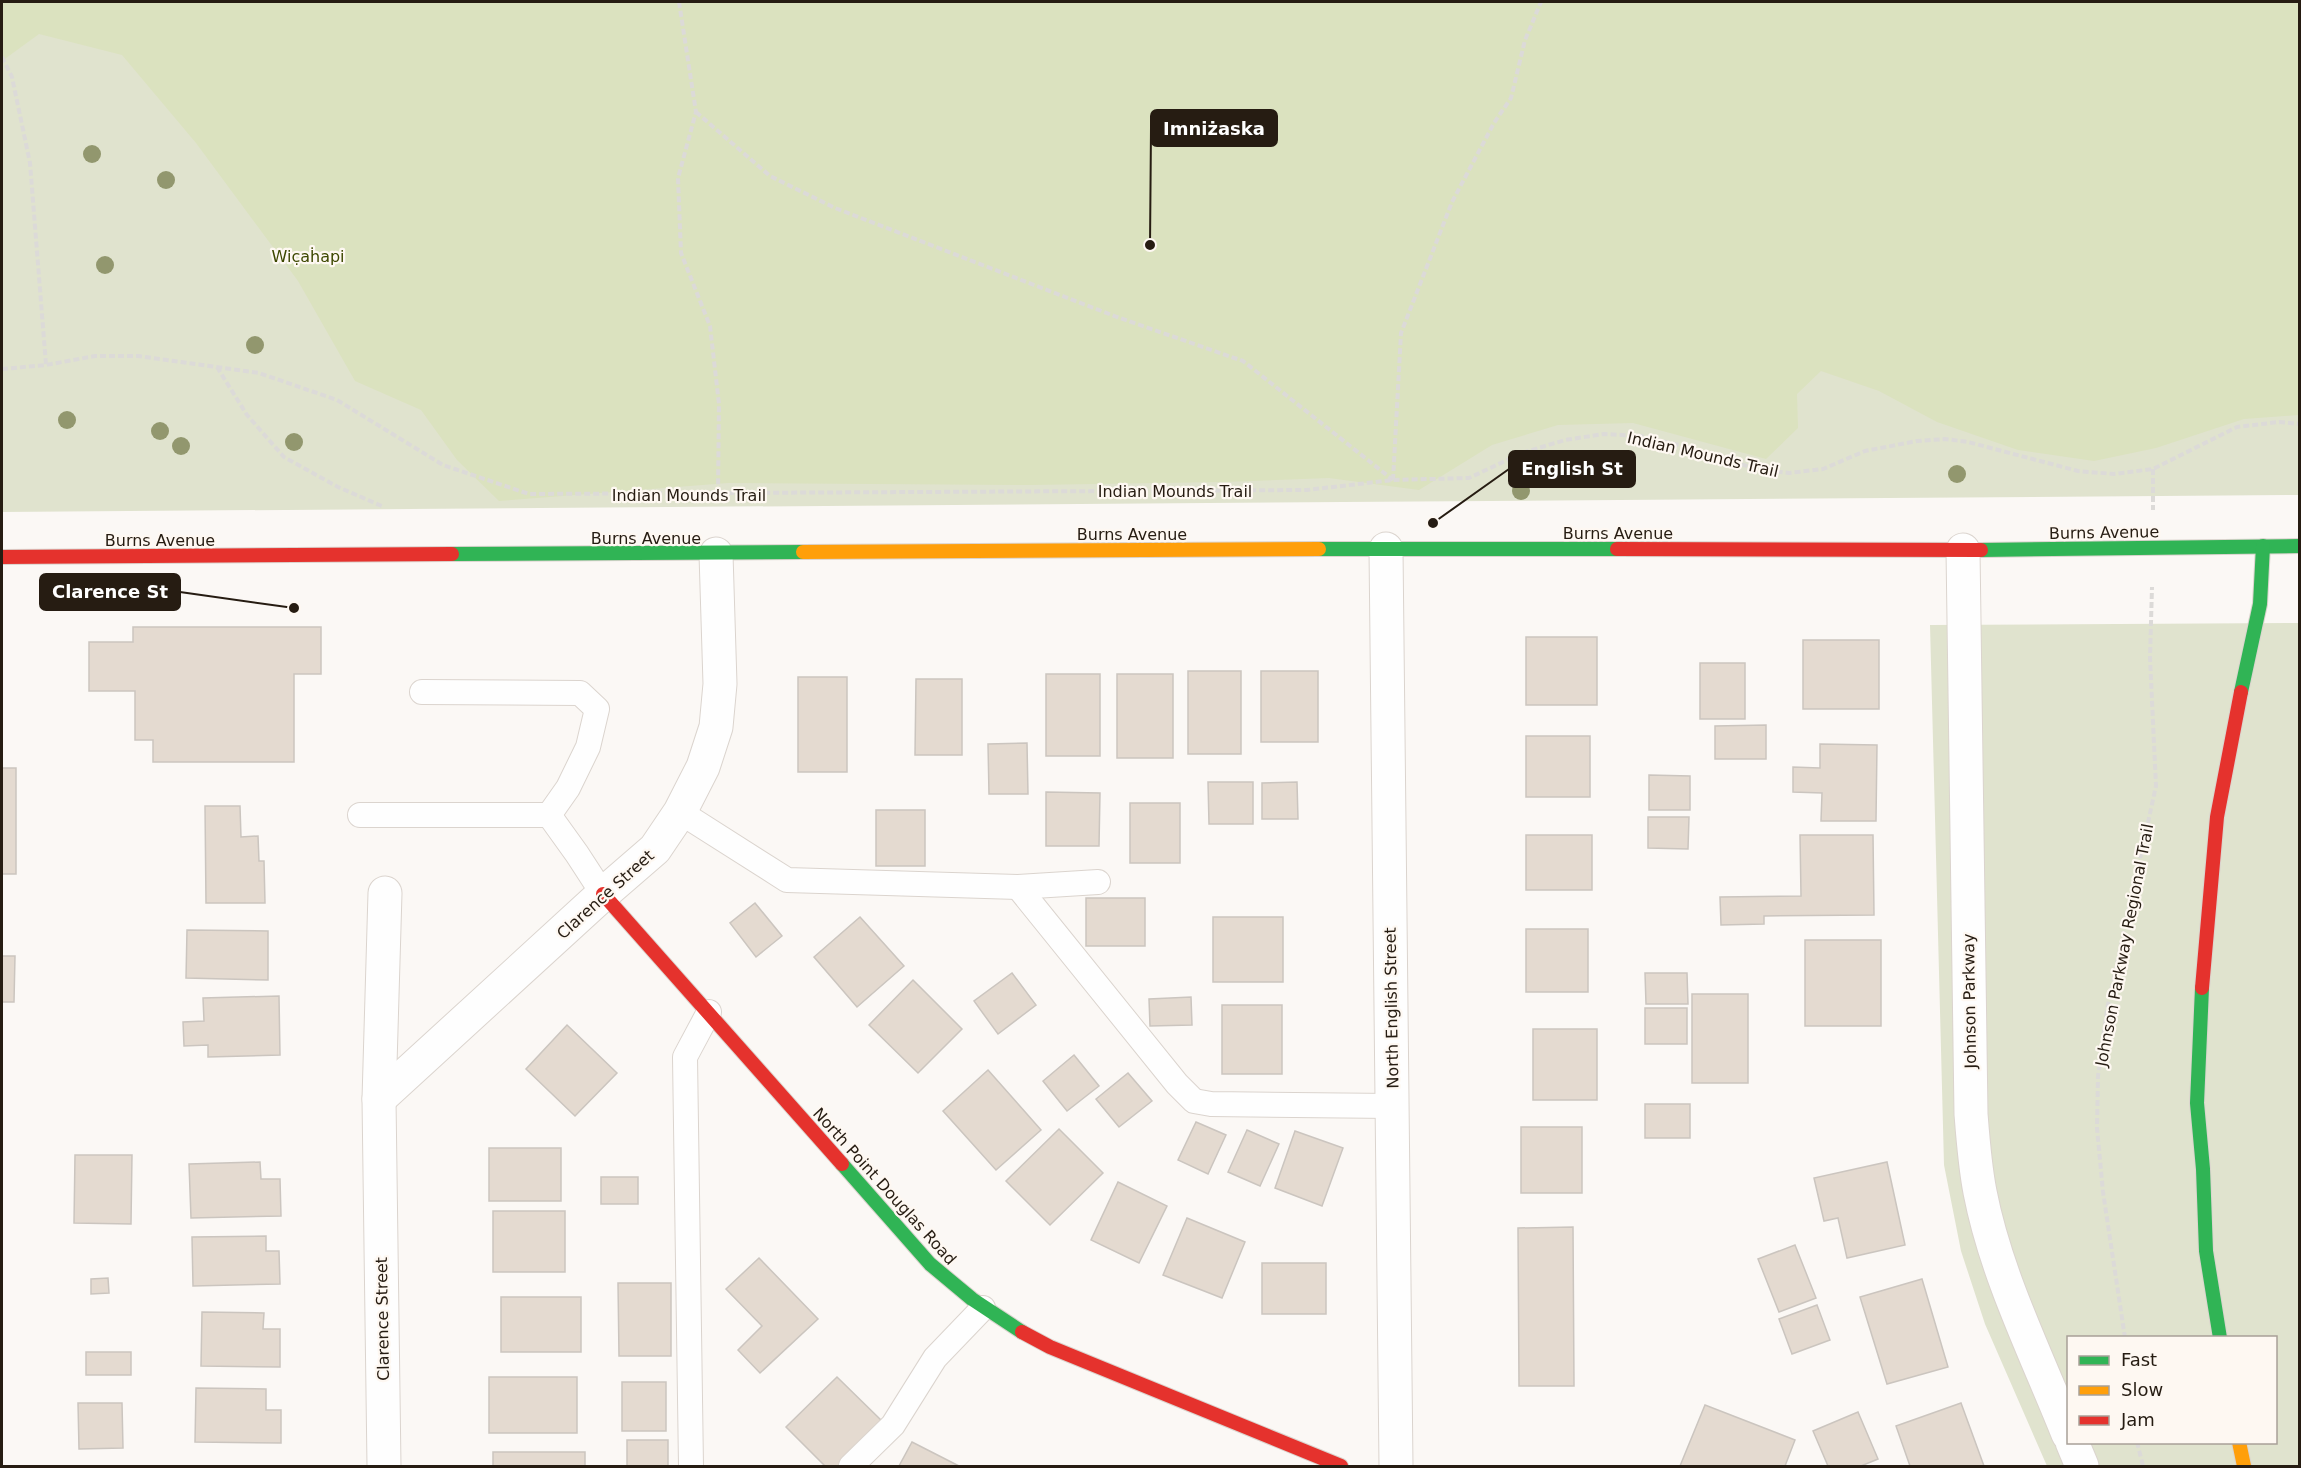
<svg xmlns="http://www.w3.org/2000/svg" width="2301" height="1468" viewBox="0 0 2301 1468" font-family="'DejaVu Sans',sans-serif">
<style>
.green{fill:#e0e3ce;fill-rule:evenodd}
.forest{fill:#dbe2bf}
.building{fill:#e4dad0;stroke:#cbc5bf;stroke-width:1.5}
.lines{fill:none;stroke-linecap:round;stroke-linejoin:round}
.lane-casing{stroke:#dbd4ce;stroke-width:26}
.street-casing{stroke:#dbd4ce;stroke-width:35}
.fast-casing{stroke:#dbd4ce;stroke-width:16}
.slow-casing{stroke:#dbd4ce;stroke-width:16}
.jam-casing{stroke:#dbd4ce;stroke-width:16}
.path{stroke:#dcdad8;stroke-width:4;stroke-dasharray:6 3;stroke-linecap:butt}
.lane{stroke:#fefefe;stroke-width:24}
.street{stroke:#fefefe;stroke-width:33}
.fast{stroke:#30b455;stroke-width:14}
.slow{stroke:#ff9f0a;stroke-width:14}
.jam{stroke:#e5322d;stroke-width:14}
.tree{fill:#92976e}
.labels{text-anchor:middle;stroke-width:4.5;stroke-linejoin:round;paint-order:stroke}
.park-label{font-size:16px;fill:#3d4800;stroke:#fef8f2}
.street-label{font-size:16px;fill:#261c12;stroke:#fef8f2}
.leader{fill:none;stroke:#261c12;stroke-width:2}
.callout-dot{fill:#261c12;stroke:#fef8f2;stroke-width:2}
.callout{fill:#261c12;stroke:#261c12;stroke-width:2}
.callout-label{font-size:18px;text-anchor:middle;font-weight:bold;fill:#fff}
</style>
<rect width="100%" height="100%" fill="#fbf8f5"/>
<g class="green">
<path d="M2 2H2299V495L2 512Z"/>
<path d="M2299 623V1466H2047L1985 1324 1961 1251 1944 1165 1930 625ZM2068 1338H2276V1442H2068Z"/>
</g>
<path class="forest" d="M2 2H2299V415L2244 419 2156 448 2094 461 2018 450 1937 422 1879 391 1821 371 1797 394 1798 428 1766 459 1633 423 1558 425 1492 445 1419 490 1329 478 1224 482 1031 485 728 483 499 501 457 460 421 410 355 381 298 281 196 143 122 55 39 34 2 61Z"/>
<g class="building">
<path d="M133 627H321V674H294V762H153V740H135V691H89V642H133Z"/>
<rect x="1526" y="637" width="71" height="68"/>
<rect x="1803" y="640" width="76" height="69"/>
<rect x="1700" y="663" width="45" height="56"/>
<rect x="1188" y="671" width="53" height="83"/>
<rect x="1261" y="671" width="57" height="71"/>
<rect x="1046" y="674" width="54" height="82"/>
<rect x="1117" y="674" width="56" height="84"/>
<rect x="798" y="677" width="49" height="95"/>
<path d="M916 679H962V755H915Z"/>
<path d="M1766 725V759H1715V726Z"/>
<rect x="1526" y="736" width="64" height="61"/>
<path d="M1027 743 1028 794H989L988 744Z"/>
<path d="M1820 744 1877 745 1876 821H1821L1822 793 1793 792V767L1820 768Z"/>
<rect x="2" y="768" width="14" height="106"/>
<path d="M1649 775 1690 776V810H1649Z"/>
<path d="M1208 782H1253V824H1209Z"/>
<path d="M1297 782 1298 819H1262V783Z"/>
<path d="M1046 792 1100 793 1099 846H1046Z"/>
<rect x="1130" y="803" width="50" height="60"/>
<path d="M205 806H240L241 837 258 836 259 861H264L265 903H206Z"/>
<rect x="876" y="810" width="49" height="56"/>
<path d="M1648 817H1689L1688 849 1648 848Z"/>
<rect x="1526" y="835" width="66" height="55"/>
<path d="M1800 835H1873L1874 915 1764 916V924L1721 925 1720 897 1801 896Z"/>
<rect x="1086" y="898" width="59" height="48"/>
<path d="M755 903 782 936 756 957 730 923Z"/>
<path d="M860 917 904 966 857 1007 814 957Z"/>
<rect x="1213" y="917" width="70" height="65"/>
<rect x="1526" y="929" width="62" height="63"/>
<path d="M187 930 268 931V980L186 978Z"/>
<rect x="1805" y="940" width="76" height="86"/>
<path d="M2 956H15L14 1002H2Z"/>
<path d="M1012 973 1036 1005 998 1034 974 1001Z"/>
<path d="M1645 973H1687L1688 1004H1646Z"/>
<path d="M913 980 962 1029 918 1073 869 1025Z"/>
<rect x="1692" y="994" width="56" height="89"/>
<path d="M279 996 280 1055 208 1057V1045L184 1046 183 1022 204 1021 203 998Z"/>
<path d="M1191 997 1192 1025 1150 1026 1149 999Z"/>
<rect x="1222" y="1005" width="60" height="69"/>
<rect x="1645" y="1008" width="42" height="36"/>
<path d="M567 1025 617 1073 575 1116 526 1069Z"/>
<rect x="1533" y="1029" width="64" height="71"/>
<path d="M1074 1055 1099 1086 1067 1111 1043 1081Z"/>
<path d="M988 1070 1041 1130 996 1170 943 1111Z"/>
<path d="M1128 1073 1152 1101 1119 1127 1096 1099Z"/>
<rect x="1645" y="1104" width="45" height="34"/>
<path d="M1196 1122 1226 1135 1208 1174 1178 1160Z"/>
<rect x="1521" y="1127" width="61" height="66"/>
<path d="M1059 1129 1103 1173 1050 1225 1006 1181Z"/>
<path d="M1247 1130 1279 1144 1260 1186 1228 1172Z"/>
<path d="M1295 1131 1343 1148 1322 1206 1275 1188Z"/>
<rect x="489" y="1148" width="72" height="53"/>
<path d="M75 1155H132L131 1224 74 1223Z"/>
<path d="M260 1162 261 1179H280L281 1216 191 1218 189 1164Z"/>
<path d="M1887 1162 1905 1245 1847 1258 1838 1218 1824 1221 1814 1178Z"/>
<rect x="601" y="1177" width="37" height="27"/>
<path d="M1118 1182 1167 1206 1139 1263 1091 1240Z"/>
<rect x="493" y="1211" width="72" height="61"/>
<path d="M1187 1218 1245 1242 1222 1298 1163 1275Z"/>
<path d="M1573 1227 1574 1386H1519L1518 1228Z"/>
<path d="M266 1236V1251H279L280 1284 193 1286 192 1237Z"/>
<path d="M1795 1245 1816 1298 1779 1312 1758 1259Z"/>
<path d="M759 1258 818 1319 760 1373 738 1350 762 1326 726 1289Z"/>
<rect x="1262" y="1263" width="64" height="51"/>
<path d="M108 1278 109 1293 91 1294V1279Z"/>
<path d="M1922 1279 1948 1367 1887 1384 1860 1297Z"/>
<path d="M618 1283H671V1356H619Z"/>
<rect x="501" y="1297" width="80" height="55"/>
<path d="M1817 1305 1830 1340 1792 1354 1779 1319Z"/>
<path d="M202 1312 264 1313 263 1329H280V1367L201 1366Z"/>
<rect x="86" y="1352" width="45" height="23"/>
<rect x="489" y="1377" width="88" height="56"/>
<path d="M837 1377 883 1422 839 1466H825L786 1427Z"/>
<rect x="622" y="1382" width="44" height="49"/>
<path d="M196 1388 266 1389V1410H281V1443L195 1442Z"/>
<path d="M78 1403H122L123 1448 79 1449Z"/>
<path d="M1961 1403 1984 1466H1908H1910L1896 1426Z"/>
<path d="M1705 1405 1795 1440 1785 1466H1680Z"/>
<path d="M1858 1412 1878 1459 1861 1466H1828L1813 1431Z"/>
<rect x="627" y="1440" width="41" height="26"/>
<path d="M912 1442 959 1466H899Z"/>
<rect x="493" y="1452" width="92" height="14"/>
</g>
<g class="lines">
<g class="lane-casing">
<g id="lane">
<path d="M422 692 580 693 597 709 588 747 568 788 549 815"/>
<path d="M680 812 787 880 1018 887 1098 882"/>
<path d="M360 815H549L577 854 603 894"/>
<path d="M1018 887 1177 1084 1194 1101 1211 1104 1392 1106"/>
<path d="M691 1466 685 1057 709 1012"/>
<path d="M851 1466 893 1425 935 1358 983 1308"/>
</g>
</g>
<g class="street-casing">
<g id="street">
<path d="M1386 549 1396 1466"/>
<path d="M1963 550 1971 1114C1973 1140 1975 1167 1980 1192 1996 1275 2037 1356 2068 1434"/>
<path d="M379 1099 603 894 655 849 680 812 703 767 716 727 720 684 716 554"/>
<path d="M2072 1442 2082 1466"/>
<path d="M384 1466 379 1099 385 893"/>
</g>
</g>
<g class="fast-casing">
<g id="fast">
<path d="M1319 549H1617"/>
<path d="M1981 550 2300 546"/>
<path d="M452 554 803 552"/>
<path d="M2241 692 2260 604 2263 546"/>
<path d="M2202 988 2197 1103 2203 1169 2206 1251 2220 1338"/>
<path d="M842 1164 930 1264 972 1299 1022 1332"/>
</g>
</g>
<g class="slow-casing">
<g id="slow">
<path d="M803 552 1319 549"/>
<path d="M2239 1442 2244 1466"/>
</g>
</g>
<g class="jam-casing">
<g id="jam">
<path d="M1617 549 1981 550"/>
<path d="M2 557 452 554"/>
<path d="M603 894 842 1164"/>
<path d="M2202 988 2217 817 2241 692"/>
<path d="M1022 1332 1050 1347 1341 1466"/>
</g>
</g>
<g class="path">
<path d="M679 2 696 112 678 178 681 253 710 326 719 404 718 494"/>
<path d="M2 57 12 77 30 163 46 365"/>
<path d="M696 112 770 176 835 208 1117 317 1243 361 1393 480"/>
<path d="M217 367 247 415 284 457 338 487 384 507"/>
<path d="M2 369 46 365 95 356H138L259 373 337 400 443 465 529 494 1307 490 1393 480 1469 478 1522 453 1565 440 1604 434 1641 436 1687 447 1756 469 1789 473 1823 469 1865 451 1917 441 1945 439 1968 442 2078 471 2114 474 2153 469 2237 427 2279 422 2300 424"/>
<path d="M2153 469V510"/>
<path d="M1393 480 1401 333 1452 202 1494 123 1511 98 1525 40 1541 2"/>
<path d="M2125 1338 2103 1192 2097 1128 2098 1076 2107 1009 2156 786 2150 658 2152 587"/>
<path d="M2137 1442 2143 1466"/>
</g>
<use href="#lane" class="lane"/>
<use href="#street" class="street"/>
<use href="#fast" class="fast"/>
<use href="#slow" class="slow"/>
<use href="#jam" class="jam"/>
</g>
<g class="tree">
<circle cx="92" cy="154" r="9"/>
<circle cx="166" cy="180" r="9"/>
<circle cx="105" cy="265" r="9"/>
<circle cx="255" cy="345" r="9"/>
<circle cx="67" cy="420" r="9"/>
<circle cx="160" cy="431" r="9"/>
<circle cx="294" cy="442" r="9"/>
<circle cx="181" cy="446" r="9"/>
<circle cx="1957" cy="474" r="9"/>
<circle cx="1521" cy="491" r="9"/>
</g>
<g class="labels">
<g class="park-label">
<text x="308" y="262">Wic̣aḣapi</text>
</g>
<g class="street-label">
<text transform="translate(1703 454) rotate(13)" y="6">Indian Mounds Trail</text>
<text x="1175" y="497">Indian Mounds Trail</text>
<text x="689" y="501">Indian Mounds Trail</text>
<text transform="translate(2104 532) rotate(-1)" y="6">Burns Avenue</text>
<text x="1618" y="539">Burns Avenue</text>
<text x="1132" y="540">Burns Avenue</text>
<text x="646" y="544">Burns Avenue</text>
<text x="160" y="546">Burns Avenue</text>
<text transform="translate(605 894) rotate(-42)" y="6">Clarence Street</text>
<text transform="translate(2124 945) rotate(-79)" y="6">Johnson Parkway Regional Trail</text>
<text transform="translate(1969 1001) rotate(-91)" y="6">Johnson Parkway</text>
<text transform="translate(1391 1008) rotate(-91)" y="6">North English Street</text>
<text transform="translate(885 1186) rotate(48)" y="6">North Point Douglas Road</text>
<text transform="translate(382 1319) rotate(-91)" y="6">Clarence Street</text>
</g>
</g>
<path class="leader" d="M1150 245L1151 128M1433 523L1509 469M294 608L180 592"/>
<g class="callout-dot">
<circle cx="1150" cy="245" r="6"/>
<circle cx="1433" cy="523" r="6"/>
<circle cx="294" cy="608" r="6"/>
</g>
<g class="callout">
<rect x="1151" y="110" width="126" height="36" rx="6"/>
<rect x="1509" y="451" width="126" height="36" rx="6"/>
<rect x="40" y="574" width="140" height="36" rx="6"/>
</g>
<g class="callout-label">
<text x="1214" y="135">Imniżaska</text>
<text x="1572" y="475">English St</text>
<text x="110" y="598">Clarence St</text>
</g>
<rect width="2301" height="1468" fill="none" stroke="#261c12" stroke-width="6"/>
<rect x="2067" y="1336" width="210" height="108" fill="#fef8f2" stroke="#a8a098" stroke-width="1.5"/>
<rect x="2079" y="1356" width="30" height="9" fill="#30b455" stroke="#a8a098" stroke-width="1.5"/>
<text x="2121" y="1366" font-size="18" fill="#261c12">Fast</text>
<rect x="2079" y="1386" width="30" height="9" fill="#ff9f0a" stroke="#a8a098" stroke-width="1.5"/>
<text x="2121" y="1396" font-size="18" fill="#261c12">Slow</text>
<rect x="2079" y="1416" width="30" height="9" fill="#e5322d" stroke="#a8a098" stroke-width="1.5"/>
<text x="2121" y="1426" font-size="18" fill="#261c12">Jam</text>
</svg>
